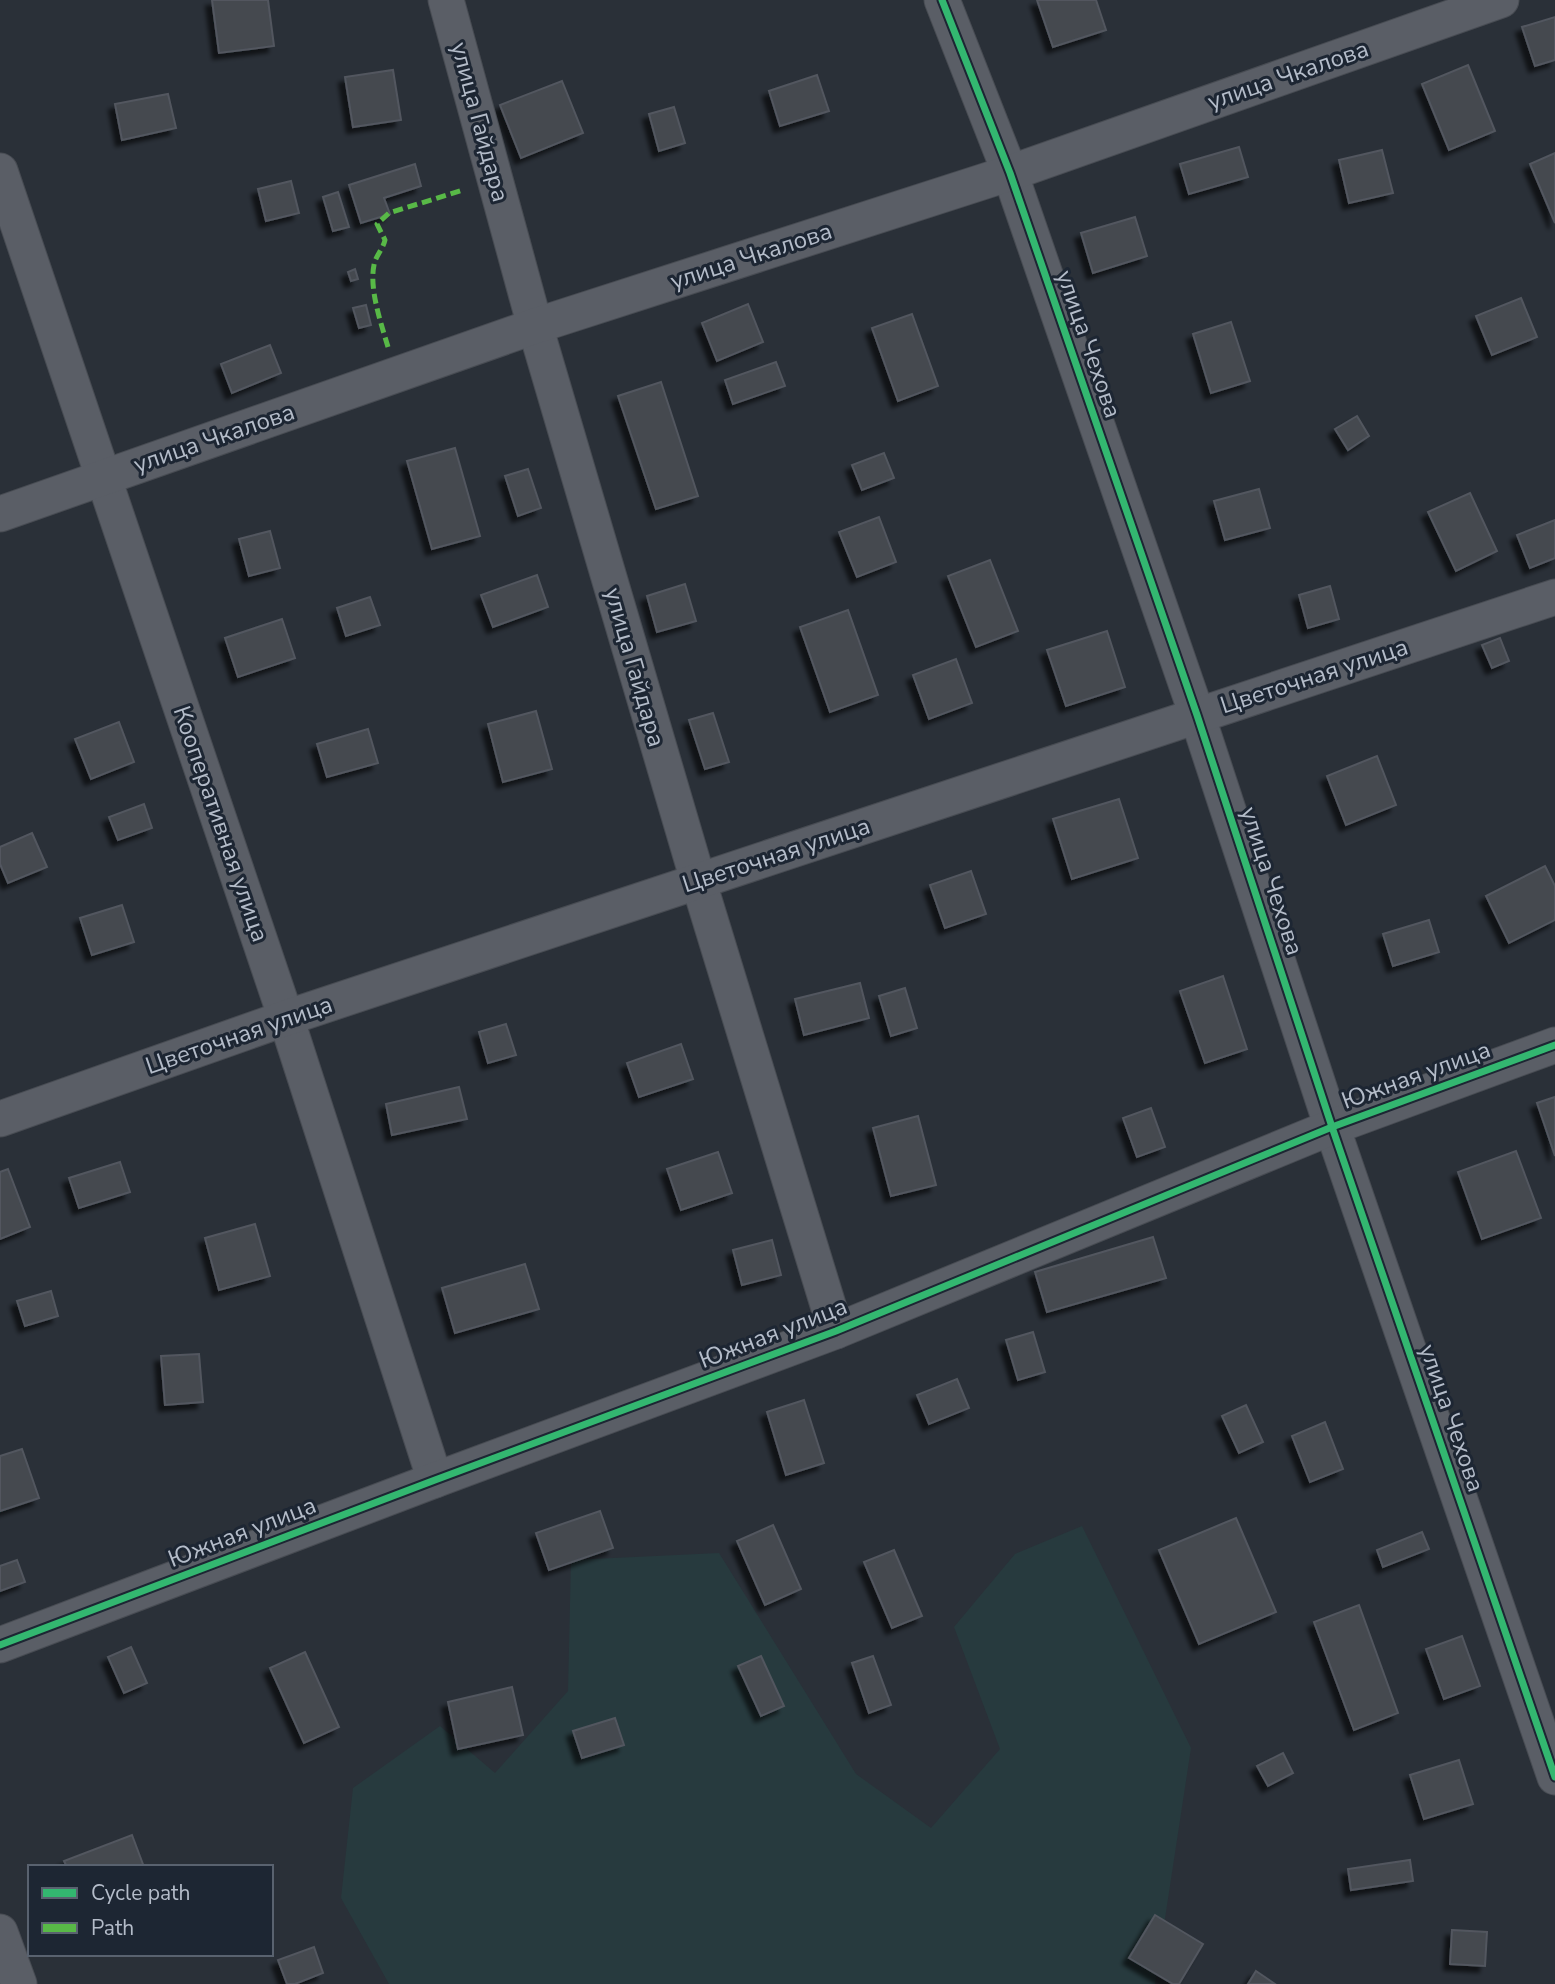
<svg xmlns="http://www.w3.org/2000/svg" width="1555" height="1984" viewBox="0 0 1555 1984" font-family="'Nunito Sans',sans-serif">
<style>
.green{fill:#273a3e}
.building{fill:#444950;stroke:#52575f;stroke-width:2;filter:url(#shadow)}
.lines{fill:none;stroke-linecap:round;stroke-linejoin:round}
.minor-casing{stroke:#484c53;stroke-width:37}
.minor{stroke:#5a5e66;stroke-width:35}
.quiet{stroke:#58b947;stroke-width:5;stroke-dasharray:10 5;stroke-linecap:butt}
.cycleway-casing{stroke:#1d2633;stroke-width:11}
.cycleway{stroke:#33b770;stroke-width:7}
.labels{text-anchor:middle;stroke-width:6;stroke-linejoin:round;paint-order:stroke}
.street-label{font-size:24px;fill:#b4bcc9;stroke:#1d2633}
</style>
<defs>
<filter id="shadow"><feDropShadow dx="-6" dy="6" stdDeviation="2" flood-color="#0009"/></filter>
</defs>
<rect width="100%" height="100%" fill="#2a3038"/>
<path class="green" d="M1082 1526 1191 1748 1155 1984H389L341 1898 353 1788 440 1726 495 1773 568 1691 571 1560 719 1553 856 1774 931 1828 1000 1749 954 1627 1015 1554Z"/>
<g class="building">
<path d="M212 0H268L274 46 219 53Z"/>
<path d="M1037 0H1096L1106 30 1053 47Z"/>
<path d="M1555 17V60L1535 66 1522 27Z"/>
<path d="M1468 65 1495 131 1449 150 1422 84Z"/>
<path d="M393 70 401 120 353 127 345 77Z"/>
<path d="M817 75 829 111 780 126 769 91Z"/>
<path d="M562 81 583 133 521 158 500 105Z"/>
<path d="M168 94 176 128 122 140 115 104Z"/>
<path d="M674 107 685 143 659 151 649 114Z"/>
<path d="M1239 147 1248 177 1189 194 1180 164Z"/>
<path d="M1382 150 1393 193 1349 203 1339 160Z"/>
<path d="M1555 153V223L1530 164Z"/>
<path d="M415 164 421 186 384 198 390 214 361 223 349 185Z"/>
<path d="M291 181 299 213 266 221 258 189Z"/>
<path d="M338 192 349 227 333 231 323 197Z"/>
<path d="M1135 217 1147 256 1093 273 1081 233Z"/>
<path d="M355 269 358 279 351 281 348 272Z"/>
<path d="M1521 298 1537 337 1492 355 1476 316Z"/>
<path d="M748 304 763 342 717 361 702 323Z"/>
<path d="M366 305 371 325 359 328 353 308Z"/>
<path d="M912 314 938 386 898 401 872 328Z"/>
<path d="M1231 322 1250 381 1211 393 1193 334Z"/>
<path d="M270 345 281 373 232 393 221 364Z"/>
<path d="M776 362 785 386 733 404 725 380Z"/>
<path d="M661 382 698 496 656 509 618 396Z"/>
<path d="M1357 416 1369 436 1348 450 1335 429Z"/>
<path d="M455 448 480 536 432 549 407 461Z"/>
<path d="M884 453 894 478 862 490 852 465Z"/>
<path d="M528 469 541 508 518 516 505 476Z"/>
<path d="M1259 489 1270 528 1225 540 1214 501Z"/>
<path d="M1470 493 1497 551 1456 571 1428 512Z"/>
<path d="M879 517 896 562 857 577 839 532Z"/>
<path d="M1555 520V558L1530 568 1517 535Z"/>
<path d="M270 531 280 568 249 576 239 539Z"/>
<path d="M990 560 1018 631 976 647 948 576Z"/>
<path d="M537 575 548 607 493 627 481 595Z"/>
<path d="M685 584 696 621 657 632 647 596Z"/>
<path d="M1330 586 1339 619 1308 628 1299 595Z"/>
<path d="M370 597 380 625 346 636 337 608Z"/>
<path d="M848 610 878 695 830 712 800 627Z"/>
<path d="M282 619 295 658 238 677 225 638Z"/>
<path d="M1107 631 1125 687 1066 706 1047 650Z"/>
<path d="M1500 638 1509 661 1492 668 1482 645Z"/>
<path d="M956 659 972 703 929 719 913 675Z"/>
<path d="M536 711 552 769 503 782 488 724Z"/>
<path d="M713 713 729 762 705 769 689 720Z"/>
<path d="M119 722 134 762 91 779 75 739Z"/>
<path d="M368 729 378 763 327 777 317 744Z"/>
<path d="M1377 756 1396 805 1346 825 1327 776Z"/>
<path d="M1119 799 1138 858 1072 879 1053 819Z"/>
<path d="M144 804 152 828 118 840 109 817Z"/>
<path d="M32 833 47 867 8 883 0 864V847Z"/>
<path d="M1545 866 1555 886V920L1509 943 1486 896Z"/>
<path d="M971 871 986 914 945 928 930 885Z"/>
<path d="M122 905 134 942 92 955 80 918Z"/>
<path d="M1429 920 1439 952 1393 966 1383 934Z"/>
<path d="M1223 976 1247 1049 1205 1063 1180 991Z"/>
<path d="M860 983 869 1018 804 1035 795 999Z"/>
<path d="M905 988 917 1028 891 1036 879 996Z"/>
<path d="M506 1024 516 1055 488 1063 479 1032Z"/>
<path d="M681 1044 693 1079 639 1097 627 1063Z"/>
<path d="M459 1087 467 1119 392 1135 386 1104Z"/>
<path d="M1555 1097V1156L1537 1103Z"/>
<path d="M1151 1108 1165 1147 1137 1157 1123 1118Z"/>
<path d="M918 1116 936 1185 891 1196 873 1128Z"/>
<path d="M1516 1151 1541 1218 1482 1239 1458 1172Z"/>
<path d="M718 1152 732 1193 681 1210 667 1169Z"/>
<path d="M120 1162 130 1192 79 1208 69 1178Z"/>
<path d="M8 1169 30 1227 0 1239V1172Z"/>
<path d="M255 1224 270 1276 219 1290 205 1238Z"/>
<path d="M1153 1237 1166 1278 1047 1312 1035 1272Z"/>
<path d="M772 1240 781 1275 742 1285 733 1250Z"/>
<path d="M525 1264 539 1309 455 1333 442 1288Z"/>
<path d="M51 1291 58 1316 25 1326 17 1301Z"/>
<path d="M1033 1332 1045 1372 1018 1380 1006 1340Z"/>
<path d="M199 1354 203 1402 165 1405 161 1356Z"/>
<path d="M957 1379 969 1408 929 1424 917 1395Z"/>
<path d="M804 1400 824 1463 786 1475 767 1412Z"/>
<path d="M1246 1405 1263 1442 1239 1453 1222 1416Z"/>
<path d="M1325 1422 1343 1469 1310 1482 1292 1436Z"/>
<path d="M22 1449 39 1498 0 1511V1456Z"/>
<path d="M600 1511 613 1548 549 1570 536 1533Z"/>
<path d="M1236 1518 1276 1612 1199 1644 1159 1550Z"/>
<path d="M773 1525 801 1589 765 1605 737 1541Z"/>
<path d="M1422 1532 1429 1549 1383 1567 1377 1550Z"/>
<path d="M894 1550 922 1616 892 1628 864 1562Z"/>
<path d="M17 1560 25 1582 0 1591V1566Z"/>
<path d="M1359 1605 1398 1713 1354 1730 1314 1622Z"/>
<path d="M1462 1636 1480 1686 1444 1699 1426 1649Z"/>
<path d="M131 1647 147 1683 124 1693 108 1657Z"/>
<path d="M305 1652 339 1727 304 1743 270 1668Z"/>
<path d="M761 1656 784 1706 761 1716 738 1666Z"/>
<path d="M873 1656 891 1705 869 1713 852 1663Z"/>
<path d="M512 1687 523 1735 458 1749 448 1702Z"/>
<path d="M615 1718 624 1745 582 1758 573 1731Z"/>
<path d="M1283 1753 1293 1773 1268 1786 1257 1766Z"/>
<path d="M1459 1760 1473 1804 1424 1819 1410 1775Z"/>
<path d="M132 1835 144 1867H67L64 1861Z"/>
<path d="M1410 1860 1413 1881 1351 1890 1348 1869Z"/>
<path d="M1155 1915 1203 1944 1179 1984H1173L1129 1958Z"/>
<path d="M1452 1930 1487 1932 1485 1966 1450 1964Z"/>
<path d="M314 1947 323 1973 295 1984H287L278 1960Z"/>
<path d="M1256 1971 1275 1984H1248Z"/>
</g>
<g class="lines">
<g class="minor-casing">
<g id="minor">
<path d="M446 0 535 326 698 880 836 1331"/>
<path d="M942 0 1010 173 1197 715 1332 1127 1555 1777"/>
<path d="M0 171 286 1018 435 1480"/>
<path d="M0 514 535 326 1010 173 1501 0"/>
<path d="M0 1119 286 1018 1555 597"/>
<path d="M0 1645 435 1480 836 1331 1332 1127 1555 1045"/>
<path d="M0 1932 19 1984"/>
</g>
</g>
<use href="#minor" class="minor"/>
<path class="quiet" d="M388 347C381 323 369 289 374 265 375 257 383 249 385 240L377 224 389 213 463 190"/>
<g class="cycleway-casing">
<g id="cycleway">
<path d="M942 0 1010 173 1197 715 1332 1127 1555 1777"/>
<path d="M0 1645 435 1480 836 1331 1332 1127 1555 1045"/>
</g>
</g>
<use href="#cycleway" class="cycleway"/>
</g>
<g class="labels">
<g class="street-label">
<text transform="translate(1288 75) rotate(-19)" y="8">улица Чкалова</text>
<text transform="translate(480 122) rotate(75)" y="8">улица Гайдара</text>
<text transform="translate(751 256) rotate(-18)" y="8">улица Чкалова</text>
<text transform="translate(1089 344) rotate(71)" y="8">улица Чехова</text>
<text transform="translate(214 438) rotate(-19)" y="8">улица Чкалова</text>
<text transform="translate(635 667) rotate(74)" y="8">улица Гайдара</text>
<text transform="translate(1314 676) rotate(-18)" y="8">Цветочная улица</text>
<text transform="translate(221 824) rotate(71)" y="8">Кооперативная улица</text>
<text transform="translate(776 855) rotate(-18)" y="8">Цветочная улица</text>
<text transform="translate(1272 881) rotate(72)" y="8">улица Чехова</text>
<text transform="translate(239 1035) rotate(-19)" y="8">Цветочная улица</text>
<text transform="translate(1416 1075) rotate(-20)" y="8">Южная улица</text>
<text transform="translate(773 1333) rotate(-21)" y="8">Южная улица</text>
<text transform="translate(1452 1418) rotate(71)" y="8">улица Чехова</text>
<text transform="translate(242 1532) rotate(-21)" y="8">Южная улица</text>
</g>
</g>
<rect x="28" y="1865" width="245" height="91" fill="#1d2633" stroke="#59626f" stroke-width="2"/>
<rect x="42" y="1888" width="35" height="10" fill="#33b770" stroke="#59626f" stroke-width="2"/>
<text x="91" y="1900" font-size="21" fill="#b4bcc9">Cycle path</text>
<rect x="42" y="1923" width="35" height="10" fill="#58b947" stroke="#59626f" stroke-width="2"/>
<text x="91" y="1935" font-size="21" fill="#b4bcc9">Path</text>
</svg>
